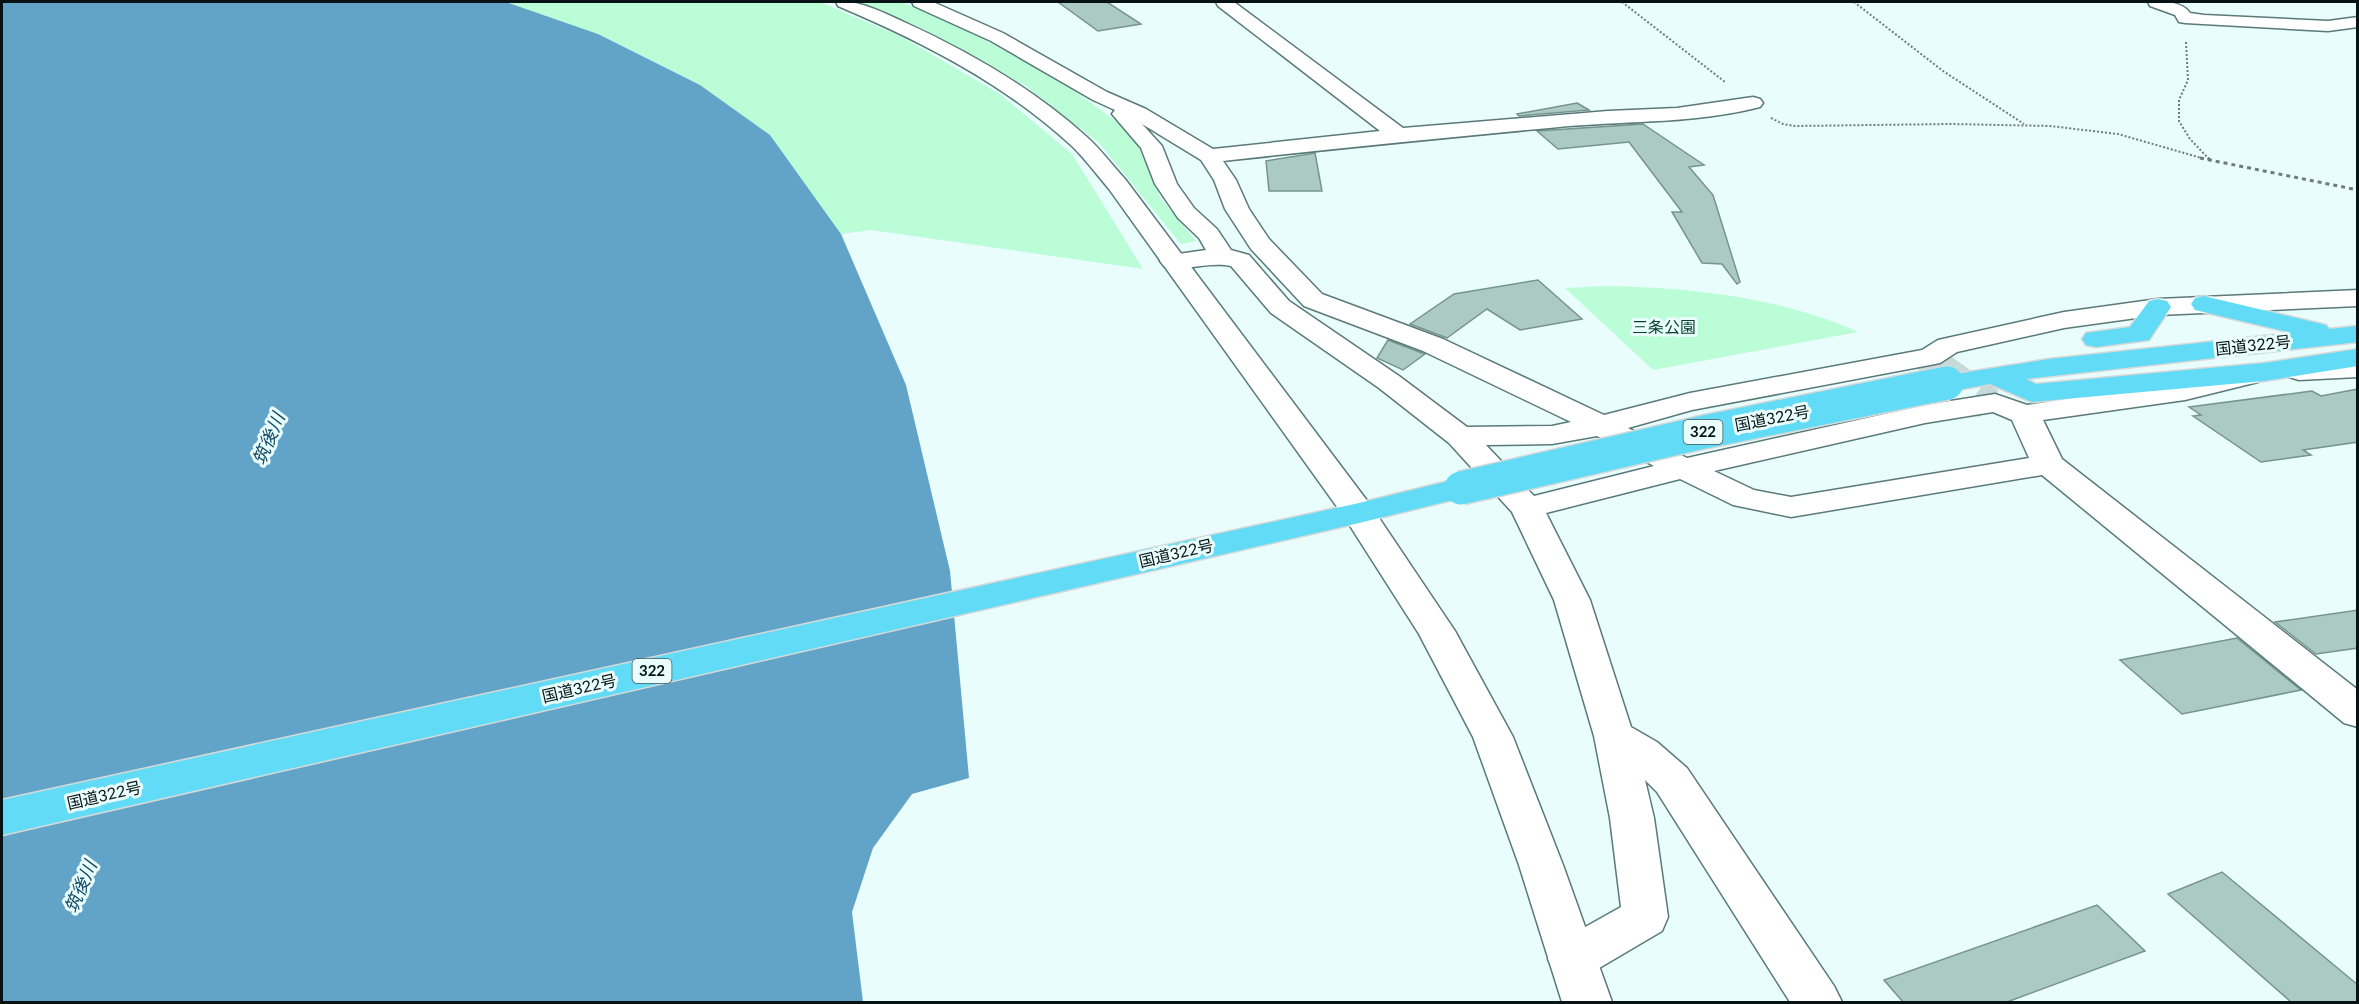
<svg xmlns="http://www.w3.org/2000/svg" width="2359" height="1004" viewBox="0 0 2359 1004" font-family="Lato,'Noto Sans JP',sans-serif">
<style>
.green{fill:#bafdd7}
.water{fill:#62a3c8}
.building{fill:#abcbc2;stroke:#76948c;stroke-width:1.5}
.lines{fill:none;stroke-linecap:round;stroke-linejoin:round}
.minor-tunnel-far1{stroke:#c7dada;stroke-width:25;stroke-dasharray:25 13;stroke-linecap:butt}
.minor-tunnel{stroke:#c7dada;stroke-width:33;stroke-dasharray:33 16;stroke-linecap:butt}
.minor-casing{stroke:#5a7979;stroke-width:3}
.tertiary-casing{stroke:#5a7979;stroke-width:3}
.trunk-casing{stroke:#d7d9d9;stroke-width:3}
.path-far1{stroke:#6d7d7d;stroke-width:2;stroke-dasharray:2 2;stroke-linecap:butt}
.path{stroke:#6d7d7d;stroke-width:3;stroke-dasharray:4 4;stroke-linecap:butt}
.minor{fill:#fff;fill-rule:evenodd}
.tertiary{fill:#fff;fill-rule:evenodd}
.trunk{fill:#62dcf6;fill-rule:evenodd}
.trunk-bridge-casing{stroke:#d7d9d9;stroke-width:36;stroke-linecap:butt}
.trunk-bridge{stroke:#62dcf6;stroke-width:33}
.labels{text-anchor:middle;stroke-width:6;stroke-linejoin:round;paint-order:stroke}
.shield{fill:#e9fdfd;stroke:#4a5859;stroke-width:1.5}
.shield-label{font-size:15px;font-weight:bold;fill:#061213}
.park-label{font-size:16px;fill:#0b422a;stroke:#e9fdfd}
.street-label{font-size:16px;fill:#061213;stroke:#e9fdfd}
.water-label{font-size:18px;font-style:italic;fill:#114660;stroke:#e9fdfd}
</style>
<rect width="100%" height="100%" fill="#e9fdfd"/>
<g class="green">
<path d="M506 2H820L902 37 1000 94 1072 154 1143 269 871 230 841 234 770 135 700 85 598 34Z"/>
<path d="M856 2H901L947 20 1060 80 1132 133 1161 199 1196 241 1181 244 1099 143 1026 86 923 29Z"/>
<path d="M1606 286C1685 287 1786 298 1858 332L1653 370 1565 288Z"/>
</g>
<path class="water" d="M2 2H506L598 34 700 85 770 135 841 234 906 385 950 571 969 778 912 794 873 848 852 912 863 1002H2Z"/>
<g class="building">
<path d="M1058 2H1107L1141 24 1098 31Z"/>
<path d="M1577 103 1589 110 1519 116 1517 114Z"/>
<path d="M1643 124 1704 165 1689 167 1713 195 1740 282 1737 284 1722 264 1702 263 1672 212H1682L1629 142 1558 149 1537 131Z"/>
<path d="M1315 153 1322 191H1269L1266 161Z"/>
<path d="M1538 280 1582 319 1520 330 1487 309 1447 338 1410 324 1454 294Z"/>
<path d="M1388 340 1422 353 1425 354 1403 370 1377 358Z"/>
<path d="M2358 389V442L2303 450 2311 455 2261 462 2193 416 2201 415 2189 407 2312 391 2321 396Z"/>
<path d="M2358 610V648L2316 654 2275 622Z"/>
<path d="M2237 638 2301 690 2182 714 2120 660Z"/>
<path d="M2222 872 2358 985V1002H2291L2168 894Z"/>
<path d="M2097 905 2145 951 2007 1002H1903L1884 980Z"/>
</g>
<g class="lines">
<path class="minor-tunnel-far1" d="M1924 358 1938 368"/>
<path class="minor-tunnel" d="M1936 366 1989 404"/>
<g class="minor-casing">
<g id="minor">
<path d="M912 2H933L1003 33 1107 92 1146 109 1213 149 1380 131 1218 6 1216 2H1234L1403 128 1608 111 1677 108 1753 97 1760 99 1763 103 1760 107C1698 123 1632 121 1569 126 1454 137 1338 148 1223 161L1236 180 1249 209 1269 239 1322 294 1443 339 1604 415 1690 393 1922 350 1938 340 2064 312 2158 299 2358 290V306L2158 315 2064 328 1957 352 1940 363 1930 365 1692 410 1628 428 1687 458 1925 405 1995 394 2027 405 2185 382 2248 367 2258 370 2262 376 2258 382 2185 400 2043 420 2062 459 2358 690V727L2344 723 2042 475 1791 517 1733 505 1680 479 1546 513 1590 600 1631 727 1657 742 1687 768 1834 986 1842 1002H1790L1657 792 1645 780 1654 818 1668 917 1662 931 1589 974 1572 981 1555 974 1548 959 1555 944 1621 907 1610 818 1594 736 1554 600 1512 512 1449 443 1379 388 1271 313 1231 266C1209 261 1186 272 1164 266L1160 261 1164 256 1206 250 1199 238 1178 218 1155 184 1141 148 1112 114 1115 110 1093 100 991 41 914 6ZM1142 124 1201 160 1214 180 1225 209 1251 249 1304 306 1423 351 1571 422 1552 426 1467 427 1399 376 1289 301 1249 255 1231 250 1217 229 1194 208 1177 184 1162 146ZM1993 412 2012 420 2029 458 1791 497 1754 490 1714 471 1925 423ZM1597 436 1654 466 1534 496 1486 445 1552 444Z"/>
<path d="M2148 2C2162 1 2182 1 2190 13L2204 15 2328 21 2358 17V27L2328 31 2185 23 2179 22 2175 15 2150 6Z"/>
<path d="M2358 359V377L2299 380 2289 377 2285 371 2289 365Z"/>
</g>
</g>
<g class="tertiary-casing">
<path id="tertiary" d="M836 2C860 0 882 12 904 22 970 52 1034 89 1088 138 1102 151 1113 166 1125 179L1371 506 1455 631 1513 737 1563 865 1612 1002H1562L1519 865 1473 737 1419 634 1345 518 1109 189C1097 175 1086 160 1073 147 1005 84 923 42 838 6Z"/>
</g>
<g class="trunk-casing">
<g id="trunk">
<path d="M2204 296 2326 325 2329 329 2358 326V342L2026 379 2036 384 2264 363 2358 349V366L2264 381 2032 402 1990 384 1947 392 1937 389 1932 383 1937 377 2049 359 2292 333 2195 310 2191 304 2195 298Z"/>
<path d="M2158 299 2167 301 2171 307 2149 340 2096 347 2086 345 2082 339 2086 333 2130 327 2149 301Z"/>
<path d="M1461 478 1473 481 1477 488 1473 495 1359 523 2 835V800L1359 503Z"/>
</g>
</g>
<g class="path-far1">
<path d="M1622 2 1725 82"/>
<path d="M1854 2 1943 71 2024 124"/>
<path d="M2186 42 2188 80 2179 100V121L2190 139 2209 159"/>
<path d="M1771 118 1783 124 1795 126 1951 124 2050 126 2118 134 2205 159"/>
</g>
<g class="path">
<path d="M2200 158 2358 190"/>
<path d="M2208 158 2211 161"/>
</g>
<use href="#minor" class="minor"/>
<use href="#tertiary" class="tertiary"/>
<use href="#trunk" class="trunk"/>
<g class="trunk-bridge-casing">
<path id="trunk-bridge" d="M1461 488 1704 432 1947 383"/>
</g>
<use href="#trunk-bridge" class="trunk-bridge"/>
</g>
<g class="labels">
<g class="shield">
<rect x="1683.5" y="420" width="39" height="24" rx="4.5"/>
<rect x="632.5" y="659" width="39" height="24" rx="4.5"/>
</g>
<g class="shield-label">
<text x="1703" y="437">322</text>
<text x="652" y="676">322</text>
</g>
<g class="park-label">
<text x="1664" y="333">三条公園</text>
</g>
<g class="street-label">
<text transform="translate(2253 345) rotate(-6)" y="6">国道322号</text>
<text transform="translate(1772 418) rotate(-11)" y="6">国道322号</text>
<text transform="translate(1176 553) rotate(-13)" y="6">国道322号</text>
<text transform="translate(579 688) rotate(-13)" y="6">国道322号</text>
<text transform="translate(104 795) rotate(-13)" y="6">国道322号</text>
</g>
<g class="water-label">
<text transform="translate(269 439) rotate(-67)" y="6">筑後川</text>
<text transform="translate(81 887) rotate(-67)" y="6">筑後川</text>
</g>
</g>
<rect width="2359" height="1004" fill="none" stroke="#061213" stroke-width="6"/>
</svg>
